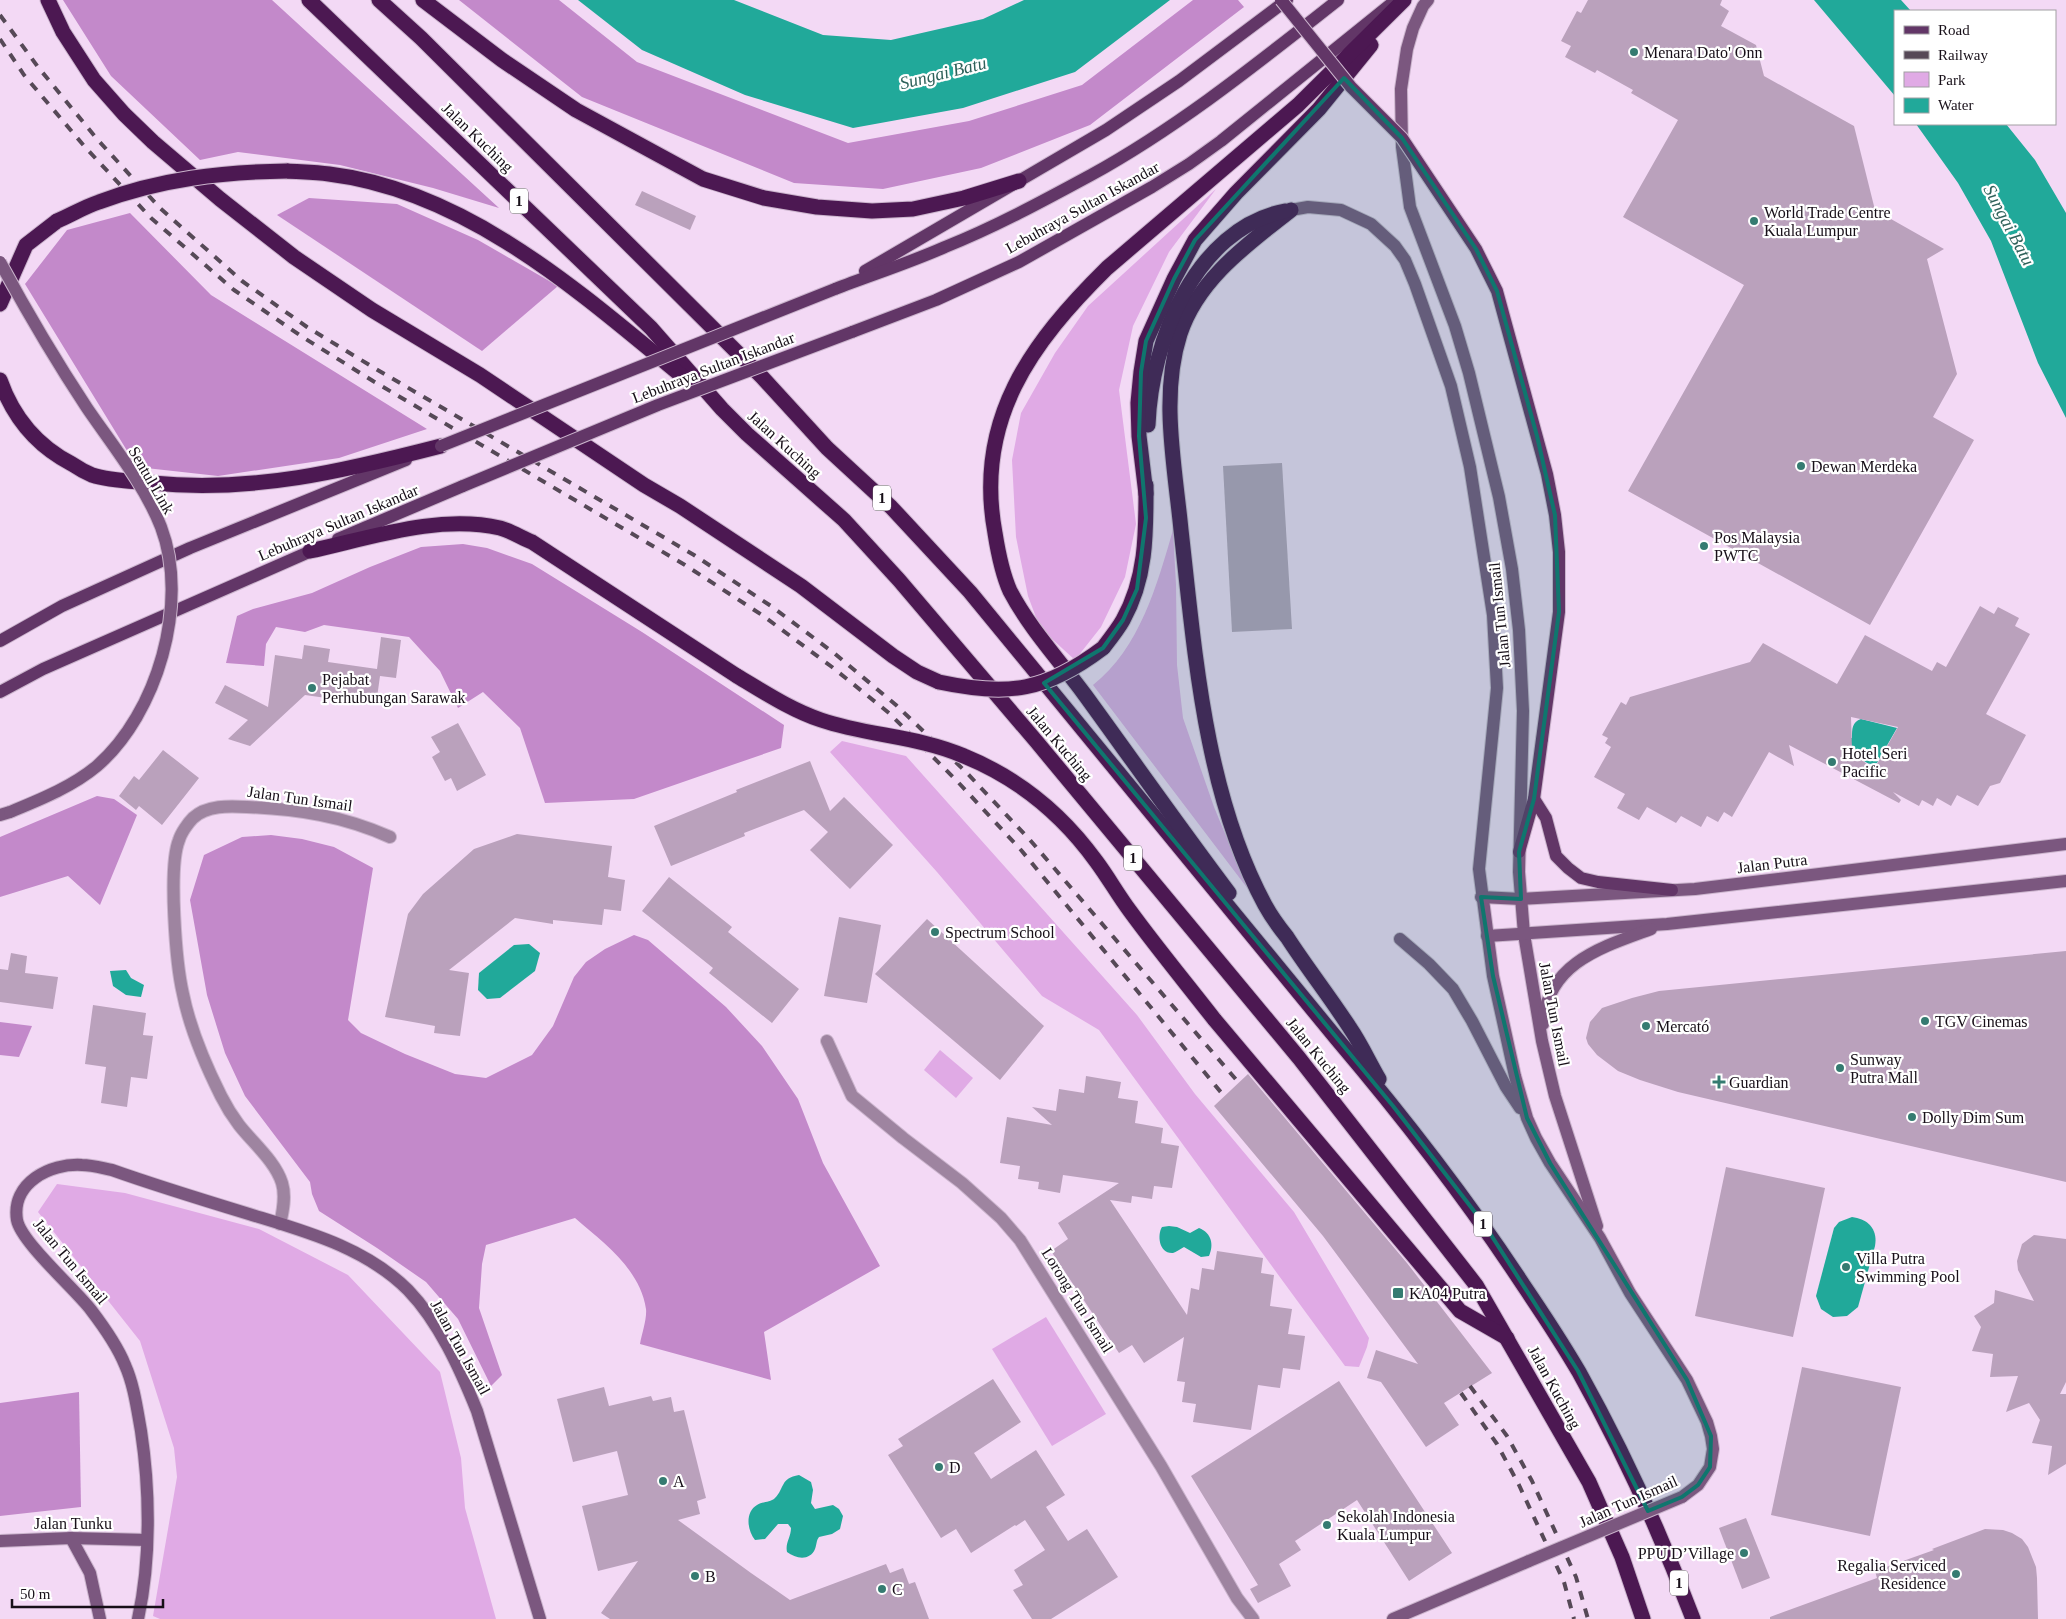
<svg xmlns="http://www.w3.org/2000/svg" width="2066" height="1619" viewBox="0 0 2066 1619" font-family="Georgia,serif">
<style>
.green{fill:#e0aae5}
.forest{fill:#c389ca}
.water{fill:#21a99a}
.building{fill:#baa1bc;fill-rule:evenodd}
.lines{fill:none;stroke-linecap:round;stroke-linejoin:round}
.street-casing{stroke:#cbb5cd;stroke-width:14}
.secondary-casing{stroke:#cbb5cd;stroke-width:14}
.primary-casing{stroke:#cbb5cd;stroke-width:14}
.highway-casing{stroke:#cbb5cd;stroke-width:17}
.street{stroke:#9e84a0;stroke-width:12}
.secondary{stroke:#7b577f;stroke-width:12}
.primary{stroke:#623667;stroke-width:12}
.highway{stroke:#4c1852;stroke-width:15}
.rail{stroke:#564957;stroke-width:4;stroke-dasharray:9 9;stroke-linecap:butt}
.secondary-bridge-casing{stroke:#cbb5cd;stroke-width:14;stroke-linecap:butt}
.primary-bridge-casing{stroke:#cbb5cd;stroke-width:14;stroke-linecap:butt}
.highway-bridge-casing{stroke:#cbb5cd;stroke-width:17;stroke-linecap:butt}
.secondary-bridge{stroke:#7b577f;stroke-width:12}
.primary-bridge{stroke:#623667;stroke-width:12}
.highway-bridge{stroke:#4c1852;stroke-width:15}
.marked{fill:#0f766e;fill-opacity:0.2;stroke:#0f766e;stroke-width:4;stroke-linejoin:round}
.poi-dot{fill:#357b71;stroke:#fff;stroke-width:2}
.labels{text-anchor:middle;stroke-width:4.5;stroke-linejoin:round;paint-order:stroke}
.shield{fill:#fff;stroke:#5d575d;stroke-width:1}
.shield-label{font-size:15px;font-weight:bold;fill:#170f18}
.poi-label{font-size:16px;fill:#170f18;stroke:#fff;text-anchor:start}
.street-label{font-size:16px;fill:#170f18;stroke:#fff}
.water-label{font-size:18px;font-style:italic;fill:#2e615a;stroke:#fff}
</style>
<rect width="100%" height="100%" fill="#f3d9f5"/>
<g class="green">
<path d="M1216 189 1169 252 1133 326 1119 390 1136 524 1125 577 1101 627 1075 660 1040 628 1028 596 1016 537 1012 460 1021 413 1055 353 1088 306Z"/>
<path d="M1173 530 1176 585 1177 665 1183 718 1214 807 1248 889 1093 685C1140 648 1157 585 1173 530Z"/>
<path d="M842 741 906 756 1137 1015 1195 1094 1294 1212 1369 1338 1367 1347 1359 1367 1345 1366 1099 1030 1042 996 937 872 830 752Z"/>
<path d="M940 1050 973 1078 956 1098 924 1070Z"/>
<path d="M57 1184 125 1193 259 1229 348 1275 440 1372 461 1458 465 1508 496 1619H160L153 1616 177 1477 174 1448 140 1341 38 1212Z"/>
<path d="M1046 1317 1106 1414 1052 1446 992 1349Z"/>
</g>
<g class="forest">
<path d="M63 0H272L499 208 433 188 340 165 238 152 200 160 111 76Z"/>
<path d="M459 0H559L637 62 848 143 969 121 1082 85 1193 0H1238L1244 7 1090 125 981 168 883 189 794 183 582 97Z"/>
<path d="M309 198 397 204 478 240 558 286 482 351 277 215Z"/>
<path d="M130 213 211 295 427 429 339 458 218 476 137 467 25 284 67 230Z"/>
<path d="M463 544 487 548 532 564 642 632 784 725 781 748 634 799 545 803 520 728 483 692 458 708 440 671 409 637 324 625 305 632 276 627 266 644 264 666 226 663 237 616 253 609 312 593 370 567 421 547Z"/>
<path d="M97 796 114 799 137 815 100 905 68 876 0 897V837Z"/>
<path d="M271 835 302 839 334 847 373 868 348 1020 361 1033 405 1054 455 1074 486 1078 532 1055 553 1026 574 977 586 962 605 949 634 935 648 940 726 1007 762 1046 798 1099 823 1163 880 1266 764 1332 771 1380 640 1344C642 1333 647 1319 646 1309 640 1269 604 1243 575 1218L486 1245 482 1264 479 1308 502 1375 491 1386 458 1319 426 1282 377 1248 319 1211 312 1194 310 1182 245 1096 225 1053 207 995 190 900 204 855 242 837Z"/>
<path d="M0 1022 32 1026 19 1057 0 1055Z"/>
<path d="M79 1392 81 1507 0 1516V1403Z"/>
</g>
<g class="water">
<path d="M578 0H734L823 35 891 40 983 19 1024 0H1170L1075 72 963 108 853 128 745 95 642 50Z"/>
<path d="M1814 0H1901L1911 11H1895V96Z"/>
<path d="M1916 124H2006L2035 160 2066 213V418L2038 363 1991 241 1958 183Z"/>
<path d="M1861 719 1897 728 1877 763C1868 766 1863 761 1858 755L1851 761 1843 737 1852 738C1852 729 1852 722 1861 719Z"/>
<path d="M529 944 540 953 535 971 500 998 487 999 478 990 479 973 514 945Z"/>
<path d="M126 970 131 978 144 985 141 997 126 995 113 986 110 971Z"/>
<path d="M1852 1217C1868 1219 1878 1229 1875 1246L1858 1307 1847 1316 1833 1317 1821 1309 1816 1296 1834 1228 1839 1222Z"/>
<path d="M1169 1226 1177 1227 1190 1233 1199 1228C1212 1233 1214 1245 1209 1256L1201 1257 1184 1247C1180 1249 1176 1252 1173 1253 1159 1254 1157 1235 1162 1227Z"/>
<path d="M799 1475 811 1482 813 1490 811 1503 815 1509 833 1505 839 1509 843 1516 840 1529 832 1534 819 1537C816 1541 817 1544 815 1549 810 1561 796 1559 787 1552 785 1543 791 1537 791 1528L788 1524H778L765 1539 755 1540C747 1530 745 1512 757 1505 763 1501 770 1503 775 1498 785 1488 780 1478 799 1475Z"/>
</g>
<g class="building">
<path d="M1588 0H1722L1720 5 1729 11 1721 26 1756 45 1764 76 1854 126 1875 210 1944 249 1927 259 1957 374 1933 417 1974 440 1870 625 1628 491 1744 285 1623 217 1678 120 1631 93 1633 90 1597 70 1595 73 1565 57 1571 46 1561 41 1577 11 1581 13Z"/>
<path d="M642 191 696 216 690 230 635 205Z"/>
<path d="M1282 463 1292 629 1232 632 1223 466Z"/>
<path d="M1980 606 1994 614 1998 607 2019 618 2015 626 2030 634 1986 714 2026 735 2000 783 1990 786 1978 806 1957 795 1951 806 1937 798 1933 806 1922 800 1919 806 1893 792 1901 800 1899 803 1789 745 1794 766 1769 752 1732 817 1724 812 1718 822 1707 816 1701 827 1681 816 1676 823 1647 807 1639 820 1617 808 1625 794 1594 777 1611 747 1605 743 1608 738 1602 735 1621 702 1626 705 1630 697 1750 662 1763 643 1837 684 1865 635 1932 671 1937 662 1946 667ZM1851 717 1898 727 1873 771 1852 749Z"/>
<path d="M381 637 401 640 396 678 380 676 376 705 305 695 250 746 228 739 248 720 215 703 225 685 268 707 275 655 302 659 304 645 330 649 328 662 377 669Z"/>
<path d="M458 723 486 775 457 791 451 778 445 781 432 757 440 752 431 737Z"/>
<path d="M163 750 199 778 162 825 139 806 136 810 119 796 134 776 139 780Z"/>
<path d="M810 761 830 811 844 797 893 845 850 889 810 850 828 832 804 810 744 833 745 836 671 866 654 826 737 792 736 790Z"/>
<path d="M517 834 612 846 608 877 625 880 621 911 604 909 602 925 553 920V924L515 918 449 970 469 973 460 1036 434 1033 435 1026 385 1017 408 914 423 894 474 849Z"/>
<path d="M669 877 732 927 728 932 799 989 772 1023 709 973 713 968 642 911Z"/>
<path d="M839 917 881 925 867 1003 824 996Z"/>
<path d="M927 919 1044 1026 1000 1080 875 974Z"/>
<path d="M2066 951V1182L1678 1092 1640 1080 1618 1071 1597 1055 1588 1044 1586 1038 1590 1022 1602 1008 1632 998 1659 991Z"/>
<path d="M11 953 27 956 25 973 58 977 53 1009 0 1002V969L8 970Z"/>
<path d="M93 1005 146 1013 143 1035 153 1036 147 1079 131 1077 127 1107 101 1103 106 1067 85 1064Z"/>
<path d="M1248 1074 1407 1263 1492 1373 1444 1403 1459 1425 1426 1447 1381 1382 1367 1378 1376 1350 1418 1364 1323 1236 1214 1106Z"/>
<path d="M1086 1076 1121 1082 1118 1098 1138 1101 1135 1123 1163 1128 1161 1143 1179 1146 1172 1188 1154 1186 1152 1199 1132 1196 1131 1203 1110 1200 1187 1315 1191 1288 1199 1290 1202 1268 1214 1270 1217 1251 1263 1258 1261 1273 1274 1275 1270 1306 1292 1309 1288 1334 1305 1336 1300 1370 1283 1368 1280 1388 1258 1385 1251 1430 1193 1422 1196 1404 1182 1402 1185 1382 1177 1381 1184 1337 1144 1363 1132 1345 1119 1353 1051 1251 1068 1239 1058 1223 1119 1183 1063 1175 1060 1193 1038 1189 1039 1182 1018 1179 1020 1166 1000 1163 1007 1117 1052 1125 1032 1107 1056 1111 1059 1089 1084 1093Z"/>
<path d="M1726 1167 1825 1188 1793 1337 1695 1316Z"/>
<path d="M2034 1235 2066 1239V1382L2060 1394H2066V1464L2048 1475 2052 1446 2032 1443 2040 1420 2029 1403 2006 1412 2018 1376 1990 1377 1993 1354 1972 1351 1981 1327 1974 1316 1994 1303 1995 1290 2034 1301 2018 1270 2017 1261 2022 1244Z"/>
<path d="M1802 1367 1901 1387 1870 1536 1771 1515Z"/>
<path d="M993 1379 1021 1422 974 1453 991 1479 1036 1450 1065 1495 1046 1507 1068 1541 1087 1529 1118 1577 1051 1619H1032L1013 1590 1023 1585 1014 1570 1045 1550 1025 1520 1016 1526 1015 1525 971 1553 956 1529 941 1538 888 1455 903 1446 898 1439Z"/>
<path d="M1339 1381 1452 1553 1409 1581 1357 1500 1295 1541 1301 1550 1279 1564 1291 1586 1258 1603 1250 1589 1258 1585 1191 1476Z"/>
<path d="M604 1387 609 1406 651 1396 653 1401 671 1397 674 1412 684 1410 706 1498 697 1501 700 1514 678 1520 751 1573 790 1600 886 1564 890 1573 903 1568 909 1584 915 1582 929 1619H610L601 1613 638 1561 598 1571 582 1506 628 1495 617 1451 573 1462 557 1399Z"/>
<path d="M1746 1518 1770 1578 1742 1589 1719 1528Z"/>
<path d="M1985 1529 2003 1530 2012 1533 2022 1539 2028 1547 2036 1567 2037 1578 2038 1619H1770V1617L1877 1578 1875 1571 1934 1550 1932 1549Z"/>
</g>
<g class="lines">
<g class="street-casing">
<g id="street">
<path d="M827 1041 852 1096 903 1138 962 1183 1001 1218 1020 1240 1161 1466 1237 1598 1253 1619"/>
<path d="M280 1224C283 1211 286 1196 282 1183 275 1161 253 1143 239 1125 233 1117 226 1106 221 1096 205 1064 190 1029 183 994 176 964 168 867 179 840 181 833 188 823 193 818 207 805 229 806 247 807 298 809 343 816 390 837"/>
</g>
</g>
<g class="secondary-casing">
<g id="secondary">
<path d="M1428 0 1423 6 1413 28 1407 49 1401 89 1402 147 1410 207 1455 326 1469 373 1499 497 1512 569 1519 630 1523 711 1519 872 1524 934 1542 1041 1555 1096 1597 1226"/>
<path d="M1291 210 1308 207 1341 210 1371 224 1395 246 1405 260 1415 284 1451 386 1470 467 1493 615 1497 688 1479 869 1493 976 1515 1076 1527 1118 1536 1138 1550 1163 1600 1238 1630 1293 1687 1380 1707 1422 1711 1436 1713 1449 1710 1467 1698 1485 1682 1497"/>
<path d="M0 815 10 812"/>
<path d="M1481 897 1521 899 1695 889 2066 844"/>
<path d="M1487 936 1667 924 2066 881"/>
<path d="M1400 939 1429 964 1453 989 1472 1021 1506 1087 1520 1108"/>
<path d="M1543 1024C1547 963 1602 947 1651 929"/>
<path d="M71 1538 90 1573 100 1619"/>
<path d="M0 1541 71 1538 147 1540"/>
<path d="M138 1619C151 1560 150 1490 141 1431 137 1409 134 1385 125 1365 117 1345 104 1327 91 1310 76 1290 21 1242 17 1220 11 1183 50 1163 82 1165 92 1165 102 1168 112 1170 157 1186 203 1200 249 1214 304 1231 365 1247 408 1290 439 1322 460 1369 477 1411L540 1619"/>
<path d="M1393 1619 1529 1561"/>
</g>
</g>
<g class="primary-casing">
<g id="primary">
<path d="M865 271 1106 130 1179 81 1287 0"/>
<path d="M835 289C871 275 909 263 945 247 995 227 1043 201 1091 175 1180 126 1259 62 1338 0"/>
<path d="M852 332 936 300 1019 262 1152 187 1189 164 1221 141 1396 0"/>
<path d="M338 539 463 486"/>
<path d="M0 641 62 606 190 548 406 460"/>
<path d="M0 692 43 669 318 548"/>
<path d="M1534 799 1546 818 1556 856 1568 868 1581 878 1598 882 1672 890"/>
<path d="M1519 852 1534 799 1542 739"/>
</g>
</g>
<g class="highway-casing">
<g id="highway">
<path d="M48 0 63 32 94 80 124 114 153 142 220 199 294 257 372 310 480 375 644 485 680 506 801 586 893 656 917 672 939 682"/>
<path d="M309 0 651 328 722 409 747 434 844 520 899 580 1036 741 1299 1058 1476 1285 1589 1482 1622 1557 1643 1619"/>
<path d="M379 0 421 38 762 377 827 448 891 507 970 592 1337 1039C1404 1118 1467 1199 1524 1286 1543 1314 1562 1343 1579 1372 1623 1451 1661 1534 1693 1619"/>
<path d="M423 0 502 60 576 110 703 179 764 198 817 207 872 211 913 209 964 198 1019 181"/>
<path d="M287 171C301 172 315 172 329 174 469 191 583 295 688 381"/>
<path d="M1291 210C1248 244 1198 279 1180 334 1160 396 1175 467 1181 530 1195 654 1205 794 1265 905 1271 916 1279 927 1287 937 1307 968 1330 997 1350 1028 1361 1044 1369 1062 1379 1079"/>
<path d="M0 304 26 245 57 221"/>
<path d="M0 380C13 417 37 446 72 464 78 468 85 472 92 475 111 481 132 481 152 483 253 493 344 471 441 446"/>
<path d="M1148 425C1151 342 1195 229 1285 211"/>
<path d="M1146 494 1139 436 1138 403 1141 372 1146 341 1174 279 1195 240 1236 193 1319 109 1371 45"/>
<path d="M310 551C370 538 438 514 500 528 511 531 522 538 532 542L737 676"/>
<path d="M1103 648C1110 639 1118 629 1123 620 1147 577 1146 532 1146 485"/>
<path d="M1229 893C1180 828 1133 761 1085 695 1060 661 1030 629 1010 591 1002 573 998 552 995 533 974 420 1031 343 1107 268L1298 105 1404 0"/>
<path d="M1214 1019 1460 1311 1507 1338"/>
</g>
</g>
<use href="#street" class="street"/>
<use href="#secondary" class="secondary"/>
<use href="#primary" class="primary"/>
<use href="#highway" class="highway"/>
<g class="rail">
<path d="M0 15 38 67 97 139 160 208 242 281 307 327 376 369 694 555 771 606 834 653 896 705 966 772 1030 840 1239 1083"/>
<path d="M0 39 24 75 85 147 151 218 234 290 301 336 373 381 685 565 762 615 832 667 889 713 957 781 1021 850 1224 1096"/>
<path d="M1470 1386 1507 1436 1532 1481 1576 1577 1588 1619"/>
<path d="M1461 1393 1497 1444 1519 1485 1564 1582 1574 1619"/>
</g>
<g class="secondary-bridge-casing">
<g id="secondary-bridge">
<path d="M0 262C27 312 56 361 87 408 113 446 144 484 161 527 190 603 157 714 97 766 72 787 39 800 10 812"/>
<path d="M1529 1561 1682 1497"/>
</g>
</g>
<g class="primary-bridge-casing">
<g id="primary-bridge">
<path d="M1281 0 1351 87 1402 138 1476 249 1497 291 1547 474 1555 515 1559 552V612L1542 739"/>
<path d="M441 446 835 289"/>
<path d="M463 486 658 405 852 332"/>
</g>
</g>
<g class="highway-bridge-casing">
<g id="highway-bridge">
<path d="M57 221C71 215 84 207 99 202 160 179 222 172 287 171"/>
<path d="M737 676C764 692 791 710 821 720 868 736 918 736 964 756 1018 778 1062 814 1096 861 1108 877 1118 895 1130 911 1157 948 1186 983 1214 1019"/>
<path d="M939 682C1009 697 1046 691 1103 648"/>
</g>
</g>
<use href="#secondary-bridge" class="secondary-bridge"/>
<use href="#primary-bridge" class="primary-bridge"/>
<use href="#highway-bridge" class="highway-bridge"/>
</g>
<path class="marked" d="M1344 78 1402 138 1476 249 1497 291 1537 436 1555 515 1559 612 1534 799 1519 852 1521 899 1481 897 1493 976 1527 1118 1550 1163 1687 1380 1711 1436 1710 1467 1698 1485 1682 1497 1648 1511 1578 1371 1484 1224 1393 1106 1044 683 1103 648 1123 620 1137 589 1146 518 1139 436 1141 372 1146 341 1174 279 1195 240Z"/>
<g class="poi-dot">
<circle cx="1634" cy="52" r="5"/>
<circle cx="1754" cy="221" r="5"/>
<circle cx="1801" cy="466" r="5"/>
<circle cx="1704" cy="546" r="5"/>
<circle cx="312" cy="688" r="5"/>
<circle cx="1832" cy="762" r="5"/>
<circle cx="935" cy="932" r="5"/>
<circle cx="1925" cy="1021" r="5"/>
<circle cx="1646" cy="1026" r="5"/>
<circle cx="1840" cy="1068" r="5"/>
<path d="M1716.5 1074.5h5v5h5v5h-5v5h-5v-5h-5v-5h5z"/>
<circle cx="1912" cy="1117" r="5"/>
<circle cx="1846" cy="1267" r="5"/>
<rect x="1392" y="1287" width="12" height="12" rx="2.5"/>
<circle cx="939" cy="1467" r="5"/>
<circle cx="663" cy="1481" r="5"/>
<circle cx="1327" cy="1525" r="5"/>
<circle cx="1744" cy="1553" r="5"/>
<circle cx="1956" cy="1574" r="5"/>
<circle cx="695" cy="1576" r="5"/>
<circle cx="882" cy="1589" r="5"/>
</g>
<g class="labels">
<g class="shield">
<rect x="510" y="188.5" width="18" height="25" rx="4"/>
<rect x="873" y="485.5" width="18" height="25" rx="4"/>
<rect x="1124" y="845.5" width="18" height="25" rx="4"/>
<rect x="1474" y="1211.5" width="18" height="25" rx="4"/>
<rect x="1670" y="1570.5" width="18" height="25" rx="4"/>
</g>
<g class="shield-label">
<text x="519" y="206">1</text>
<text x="882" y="503">1</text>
<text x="1133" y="863">1</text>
<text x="1483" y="1229">1</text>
<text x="1679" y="1588">1</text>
</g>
<g class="poi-label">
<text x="1644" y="58">Menara Dato' Onn</text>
<text x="1764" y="218">World Trade Centre<tspan x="1764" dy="18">Kuala Lumpur</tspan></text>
<text x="1811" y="472">Dewan Merdeka</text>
<text x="1714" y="543">Pos Malaysia<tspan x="1714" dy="18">PWTC</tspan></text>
<text x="322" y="685">Pejabat<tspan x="322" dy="18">Perhubungan Sarawak</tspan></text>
<text x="1842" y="759">Hotel Seri<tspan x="1842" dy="18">Pacific</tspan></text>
<text x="945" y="938">Spectrum School</text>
<text x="1935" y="1027">TGV Cinemas</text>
<text x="1656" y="1032">Mercató</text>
<text x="1850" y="1065">Sunway<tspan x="1850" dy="18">Putra Mall</tspan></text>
<text x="1729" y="1088">Guardian</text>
<text x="1922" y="1123">Dolly Dim Sum</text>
<text x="1856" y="1264">Villa Putra<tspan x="1856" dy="18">Swimming Pool</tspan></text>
<text x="1409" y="1299">KA04 Putra</text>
<text x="949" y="1473">D</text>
<text x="673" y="1487">A</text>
<text x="1337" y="1522">Sekolah Indonesia<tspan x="1337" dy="18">Kuala Lumpur</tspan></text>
<text x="1734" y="1559" text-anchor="end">PPU D’Village</text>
<text x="1946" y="1571" text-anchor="end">Regalia Serviced<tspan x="1946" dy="18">Residence</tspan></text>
<text x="705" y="1582">B</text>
<text x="892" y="1595">C</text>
</g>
<g class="street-label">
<text transform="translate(478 137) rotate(44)" y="6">Jalan Kuching</text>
<text transform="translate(1082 207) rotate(-29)" y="6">Lebuhraya Sultan Iskandar</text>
<text transform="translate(713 367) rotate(-21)" y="6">Lebuhraya Sultan Iskandar</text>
<text transform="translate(785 444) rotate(42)" y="6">Jalan Kuching</text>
<text transform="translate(152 480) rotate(60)" y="6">Sentul Link</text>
<text transform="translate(338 522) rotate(-23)" y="6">Lebuhraya Sultan Iskandar</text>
<text transform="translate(1499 615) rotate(-96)" y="6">Jalan Tun Ismail</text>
<text transform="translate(1060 743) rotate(50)" y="6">Jalan Kuching</text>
<text transform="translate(300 798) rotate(8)" y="6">Jalan Tun Ismail</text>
<text transform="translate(1772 863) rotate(-7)" y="6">Jalan Putra</text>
<text transform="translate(1555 1014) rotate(79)" y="6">Jalan Tun Ismail</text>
<text transform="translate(1319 1055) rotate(51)" y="6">Jalan Kuching</text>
<text transform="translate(71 1261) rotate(50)" y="6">Jalan Tun Ismail</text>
<text transform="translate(1078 1300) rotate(58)" y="6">Lorong Tun Ismail</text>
<text transform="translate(461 1347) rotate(61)" y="6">Jalan Tun Ismail</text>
<text transform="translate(1555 1387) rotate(61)" y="6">Jalan Kuching</text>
<text transform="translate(1628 1501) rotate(-24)" y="6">Jalan Tun Ismail</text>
<text x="73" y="1529">Jalan Tunku</text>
</g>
<g class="water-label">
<text transform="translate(943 73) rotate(-14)" y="6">Sungai Batu</text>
<text transform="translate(2009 225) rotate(62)" y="6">Sungai Batu</text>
</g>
</g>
<rect x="1894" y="10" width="162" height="115" fill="#ffffff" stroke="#a29fa3"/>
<rect x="1904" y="26" width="25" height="8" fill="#623667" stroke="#a29fa3"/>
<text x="1938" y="35" font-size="15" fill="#170f18">Road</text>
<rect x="1904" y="51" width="25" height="8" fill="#564957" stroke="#a29fa3"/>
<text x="1938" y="60" font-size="15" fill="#170f18">Railway</text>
<rect x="1904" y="72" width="25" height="15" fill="#e0aae5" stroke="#a29fa3"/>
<text x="1938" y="85" font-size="15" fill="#170f18">Park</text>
<rect x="1904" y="98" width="25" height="15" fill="#21a99a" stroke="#a29fa3"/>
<text x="1938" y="110" font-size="15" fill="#170f18">Water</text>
<path d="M12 1599v8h151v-8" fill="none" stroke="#170f18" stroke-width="2.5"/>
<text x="20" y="1599" font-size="15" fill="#170f18" stroke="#ffffff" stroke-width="4" paint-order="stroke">50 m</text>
</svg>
